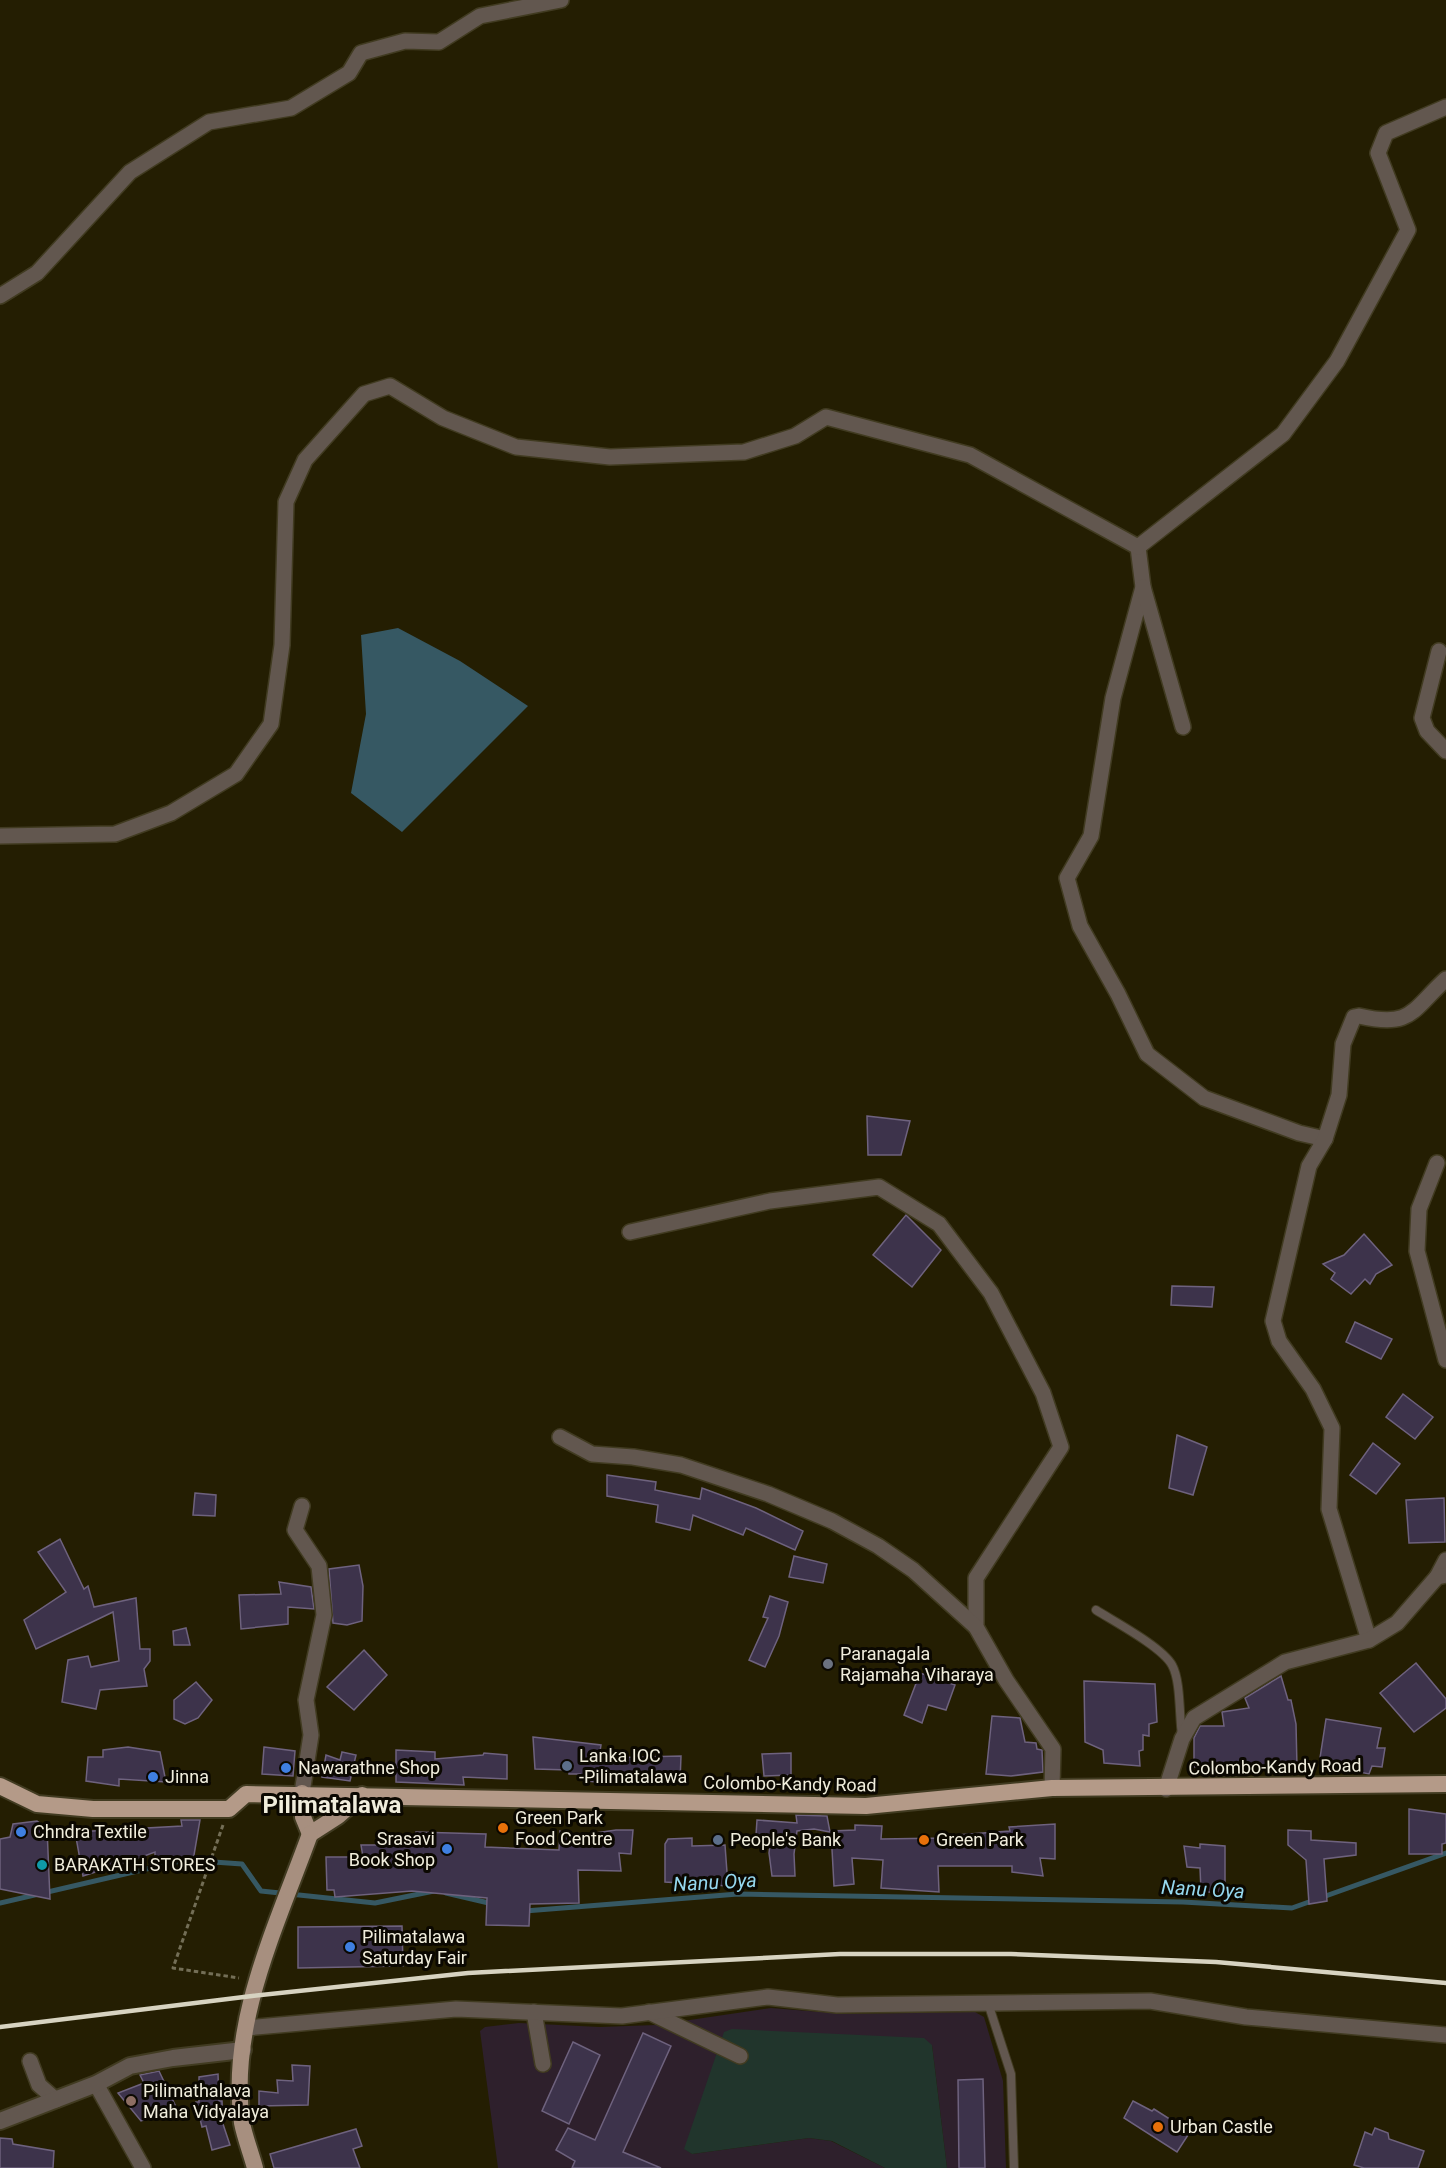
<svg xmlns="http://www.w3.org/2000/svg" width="1446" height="2168" viewBox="0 0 1446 2168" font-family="Roboto,sans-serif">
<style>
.education{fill:#2e202c}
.green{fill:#21352c}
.water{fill:#365863}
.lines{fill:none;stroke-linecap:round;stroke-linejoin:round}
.stream{stroke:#365863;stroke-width:5}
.building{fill:#3d334b;stroke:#6e627e;stroke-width:1.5}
.service-casing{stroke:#413b21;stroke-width:10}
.minor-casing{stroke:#413b21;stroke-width:18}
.tertiary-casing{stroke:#413b21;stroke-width:20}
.primary-casing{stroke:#413b21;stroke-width:20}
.trunk-casing{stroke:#413b21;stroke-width:20}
.path{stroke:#736e56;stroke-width:3;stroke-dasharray:4.5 3;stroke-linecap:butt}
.service{stroke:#62574f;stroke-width:8}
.minor{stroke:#62574f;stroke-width:15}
.tertiary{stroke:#62574f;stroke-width:16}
.primary{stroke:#a78f7f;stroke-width:16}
.trunk{stroke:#b49a88;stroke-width:16}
.rail{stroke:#d7d3c1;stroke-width:4.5}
.worship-dot{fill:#6b7280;stroke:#0b0801;stroke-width:2}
.service-dot{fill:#5c6f8a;stroke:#0b0801;stroke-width:2}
.shop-dot{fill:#3f7fe0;stroke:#0b0801;stroke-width:2}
.food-dot{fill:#e8710a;stroke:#0b0801;stroke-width:2}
.culture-dot{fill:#0f9aa8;stroke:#0b0801;stroke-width:2}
.education-dot{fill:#8d6e63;stroke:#0b0801;stroke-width:2}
.labels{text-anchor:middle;stroke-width:6;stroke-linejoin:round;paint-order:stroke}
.poi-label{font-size:18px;fill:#f0eddc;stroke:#0b0801;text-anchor:start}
.street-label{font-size:18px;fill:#f0eddc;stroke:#0b0801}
.water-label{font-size:20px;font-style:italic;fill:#95d7ee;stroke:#0b0801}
.district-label{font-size:24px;font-weight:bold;fill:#f0eddc;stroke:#0b0801}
</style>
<rect width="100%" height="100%" fill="#241e02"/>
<path class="education" d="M771 2008 846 2014 975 2012 984 2017 1003 2081 1006 2168H947L932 2045 685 2149 692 2154 809 2138 831 2141 885 2168H498L480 2031 485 2027 519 2023 600 2027 656 2025Z"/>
<path class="green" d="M732 2029 924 2038 932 2045 947 2168H885L832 2141 809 2138 692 2154 684 2149 724 2032Z"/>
<path class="water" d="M398 628 460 661 528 706 402 832 351 793 366 714 361 635Z"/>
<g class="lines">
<g class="stream">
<path d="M446 1893 493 1904"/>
<path d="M0 1903 185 1860 242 1864 261 1891 375 1903 434 1891"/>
<path d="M525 1911 738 1894 1183 1902 1292 1908 1446 1853"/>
</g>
</g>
<g class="building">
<path d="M867 1116 910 1121 901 1155H868Z"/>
<path d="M906 1215 941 1250 912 1287 873 1255Z"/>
<path d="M1364 1234 1392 1265 1376 1274 1370 1284 1365 1279 1351 1294 1331 1279 1335 1273 1323 1264 1344 1255Z"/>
<path d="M1172 1286 1214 1287 1212 1307 1171 1305Z"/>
<path d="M1355 1322 1392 1339 1381 1359 1346 1342Z"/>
<path d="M1403 1394 1433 1417 1415 1439 1386 1417Z"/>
<path d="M1177 1435 1207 1447 1193 1495 1169 1488Z"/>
<path d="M1373 1443 1400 1464 1376 1494 1350 1475Z"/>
<path d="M607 1475 656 1482 655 1490 700 1499 702 1488 756 1508 803 1531 795 1550 746 1528 743 1535 693 1515 690 1530 656 1522 658 1505 607 1496Z"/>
<path d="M195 1493 216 1495 215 1516 193 1515Z"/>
<path d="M1444 1498 1445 1542 1409 1543 1406 1500Z"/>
<path d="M60 1539 84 1589 88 1586 94 1607 136 1598 140 1649H150V1661L144 1669 147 1686 100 1690 96 1709 62 1702 68 1660 88 1656 91 1667 119 1661 113 1612 36 1649 24 1620 66 1592 38 1552Z"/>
<path d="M794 1556 827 1564 823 1583 789 1577Z"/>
<path d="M359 1565 363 1586 362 1621 347 1625 333 1623 329 1569Z"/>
<path d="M279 1582 311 1587 314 1609 288 1607V1624L241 1629 239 1595 281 1594Z"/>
<path d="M770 1596 788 1602 779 1636 765 1667 749 1660 768 1618 763 1617Z"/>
<path d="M186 1628 190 1645H174L173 1631Z"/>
<path d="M364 1650 387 1675 354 1710 327 1687Z"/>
<path d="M1416 1663 1446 1699V1708L1414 1732 1380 1693Z"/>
<path d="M920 1673 955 1685 946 1710 928 1705 922 1723 904 1715Z"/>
<path d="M1281 1676 1288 1700H1291L1296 1724 1297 1767H1194V1738L1200 1726H1224L1222 1712 1249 1708 1245 1698Z"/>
<path d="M1084 1681 1155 1684 1157 1722 1149 1724V1736L1143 1735V1750L1139 1751 1140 1766 1104 1763 1103 1750 1085 1742Z"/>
<path d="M196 1682 212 1700 198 1718 185 1724 174 1719V1700Z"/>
<path d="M992 1716 1020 1718 1025 1742 1036 1743 1037 1749 1042 1750 1043 1772 1011 1776 986 1774Z"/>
<path d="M1326 1719 1381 1728 1377 1748H1385L1382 1767 1372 1766 1369 1774 1340 1768 1341 1763 1320 1758Z"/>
<path d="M533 1737 601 1745 599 1758 681 1756 680 1782 655 1784 654 1777 604 1783 580 1780V1774H569V1770L535 1769Z"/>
<path d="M128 1747 160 1752 166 1782 119 1779V1786L86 1781 88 1757H103V1750Z"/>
<path d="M264 1747 295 1751 293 1776 262 1774Z"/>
<path d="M396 1750 435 1752V1759L483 1755 484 1753 507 1755V1779L463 1777 464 1785 396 1782Z"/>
<path d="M342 1752 356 1755 350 1781 322 1777 326 1755 340 1760Z"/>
<path d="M791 1753V1775L764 1776 762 1754Z"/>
<path d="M1409 1809 1446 1814V1843L1442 1844V1854H1409Z"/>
<path d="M796 1815 827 1816 830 1832 814 1829 797 1831 794 1854 795 1876H772L769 1853 771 1836 756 1835 757 1820 797 1823Z"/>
<path d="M181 1820H200L193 1861 171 1859 155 1863V1852L122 1864V1868L109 1871 108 1868 83 1876 75 1832 182 1826Z"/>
<path d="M37 1821 47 1828 50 1899 0 1889V1839L10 1837 13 1824Z"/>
<path d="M1055 1824V1859L1040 1858 1043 1876 1012 1872V1866H938L939 1892 881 1888 883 1860 852 1858 854 1884 834 1886 831 1831 855 1830V1825L882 1826 881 1839 943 1838V1836L1010 1831 1009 1827Z"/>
<path d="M616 1830H633L631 1854 619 1853 621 1871 578 1870 579 1903 530 1904 529 1926 486 1925 487 1898 412 1891 335 1897 334 1890H327L326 1857H363L361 1845H416V1832L486 1834 485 1847 559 1850 560 1831 597 1846 596 1833Z"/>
<path d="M1288 1830 1311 1831V1840L1356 1843V1855L1324 1859 1327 1901 1309 1904 1306 1860 1288 1845Z"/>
<path d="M692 1838V1846L725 1845 728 1886 665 1882V1844L668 1839Z"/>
<path d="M1200 1844 1225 1846V1894L1201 1891 1200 1868 1187 1867 1184 1846 1200 1848Z"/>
<path d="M402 1926 403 1966 298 1968V1927Z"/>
<path d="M643 2033 671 2046 623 2152 661 2168H572L575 2161 556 2150 568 2128 595 2140Z"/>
<path d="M573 2042 600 2055 569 2124 542 2111Z"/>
<path d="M292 2065 310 2066 308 2105 259 2106V2091L278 2093 277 2080 293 2081Z"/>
<path d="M159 2071 177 2109 141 2121 118 2093 144 2083 140 2075Z"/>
<path d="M218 2074 219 2101H222L223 2124 230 2145 212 2150 206 2126 202 2127 196 2102H199V2077Z"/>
<path d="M983 2079 985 2168H959L958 2080Z"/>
<path d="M1133 2101 1152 2111 1154 2109 1190 2132 1177 2152 1124 2118Z"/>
<path d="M1375 2128 1388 2133 1389 2139 1424 2151 1418 2168H1364L1354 2165 1365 2132 1372 2135Z"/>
<path d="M356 2129 362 2146 353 2149 360 2168H274L270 2154Z"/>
<path d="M0 2138 12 2139 13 2144 54 2151 53 2168H0Z"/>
</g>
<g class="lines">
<g class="service-casing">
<g id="service">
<path d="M1096 1610C1115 1622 1162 1647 1172 1665 1181 1681 1179 1716 1182 1735"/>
<path d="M988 2003 1011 2074 1014 2168"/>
</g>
</g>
<g class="minor-casing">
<g id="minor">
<path d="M0 296 37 273 130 172 209 122 291 108 349 73 361 53 405 41 439 42 480 16 561 0"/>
<path d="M1138 547 1143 587 1113 698 1091 836 1067 878 1080 926 1118 994 1147 1054 1204 1098 1299 1133 1325 1139"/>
<path d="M1143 587 1183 727"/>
<path d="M1439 651 1422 718 1427 731 1446 751"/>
<path d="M0 836 115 834 171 813 236 774 271 724 282 645 286 502 305 460 364 394 390 386 443 418 516 447 610 457 744 452 795 436 826 417 970 455 1138 547 1283 434 1337 361 1408 230 1378 153 1386 133 1446 107"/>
<path d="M1437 1163 1419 1209 1417 1251 1446 1360"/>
<path d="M630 1232 770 1201 879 1187 939 1224 991 1293 1043 1393 1061 1447 976 1578V1627L1006 1680 1053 1749 1052 1788"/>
<path d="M560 1437 592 1454 633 1457 681 1465 768 1494 832 1521 878 1546 913 1570 976 1627"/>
<path d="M302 1506 295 1530 319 1566 324 1615 306 1700 311 1735 302 1793"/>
<path d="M1437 1577 1446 1560"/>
<path d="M1369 1640 1329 1509 1332 1428 1313 1389 1279 1341 1273 1321 1309 1166 1325 1139 1339 1095 1343 1044 1354 1017 1359 1016C1412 1028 1411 1011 1446 979"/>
<path d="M1166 1789 1182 1739 1194 1718 1285 1662 1369 1640 1397 1623 1437 1577 1446 1575"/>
<path d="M534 2012 543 2064"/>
<path d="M649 2012 740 2056"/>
<path d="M246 2028 456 2009 622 2016 768 1997 837 2005 1150 2001 1246 2017 1446 2035"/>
<path d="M30 2061 39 2085 56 2100"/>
<path d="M96 2084 143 2168"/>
</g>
</g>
<g class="tertiary-casing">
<path id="tertiary" d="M0 2121 96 2084 130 2066 173 2058 243 2050"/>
</g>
<g class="primary-casing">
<g id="primary">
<path d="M302 1793 303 1817 310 1834"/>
<path d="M310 1834 338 1816 362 1795"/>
<path d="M255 2168C251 2153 245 2138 242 2123 228 2024 277 1925 310 1834"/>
</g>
</g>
<g class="trunk-casing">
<path id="trunk" d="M0 1786 37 1804 93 1809H229L246 1794 866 1806 1052 1788 1446 1784"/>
</g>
<path class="path" d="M223 1825 173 1968 239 1978"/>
<use href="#service" class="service"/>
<use href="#minor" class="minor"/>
<use href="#tertiary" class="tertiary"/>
<use href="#primary" class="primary"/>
<use href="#trunk" class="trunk"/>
<path class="rail" d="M0 2027 252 1996 468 1973 840 1954H1011L1216 1962 1446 1983"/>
</g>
<circle class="worship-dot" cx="828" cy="1664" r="6"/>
<g class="service-dot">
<circle cx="567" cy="1766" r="6"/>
<circle cx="718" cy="1840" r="6"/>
</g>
<g class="shop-dot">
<circle cx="286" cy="1768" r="6"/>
<circle cx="153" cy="1777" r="6"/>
<circle cx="21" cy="1832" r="6"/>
<circle cx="447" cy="1849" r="6"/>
<circle cx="350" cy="1947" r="6"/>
</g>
<g class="food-dot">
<circle cx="503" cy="1828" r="6"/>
<circle cx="924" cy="1840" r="6"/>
<circle cx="1158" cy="2127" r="6"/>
</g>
<circle class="culture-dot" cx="42" cy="1865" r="6"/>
<circle class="education-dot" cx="131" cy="2101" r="6"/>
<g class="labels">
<g class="poi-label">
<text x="840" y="1660">Paranagala<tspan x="840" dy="21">Rajamaha Viharaya</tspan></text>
<text x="579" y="1762">Lanka IOC<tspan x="579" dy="21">-Pilimatalawa</tspan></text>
<text x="298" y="1774">Nawarathne Shop</text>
<text x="165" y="1783">Jinna</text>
<text x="515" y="1824">Green Park<tspan x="515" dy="21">Food Centre</tspan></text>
<text x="33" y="1838">Chndra Textile</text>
<text x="435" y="1845" text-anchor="end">Srasavi<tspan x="435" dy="21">Book Shop</tspan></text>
<text x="730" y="1846">People's Bank</text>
<text x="936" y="1846">Green Park</text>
<text x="54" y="1871">BARAKATH STORES</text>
<text x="362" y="1943">Pilimatalawa<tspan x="362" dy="21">Saturday Fair</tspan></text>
<text x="143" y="2097">Pilimathalava<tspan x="143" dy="21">Maha Vidyalaya</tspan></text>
<text x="1170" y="2133">Urban Castle</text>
</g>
<g class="street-label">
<text transform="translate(1275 1767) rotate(-1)" y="6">Colombo-Kandy Road</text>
<text transform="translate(790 1784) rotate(1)" y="6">Colombo-Kandy Road</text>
</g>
<g class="water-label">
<text transform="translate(715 1882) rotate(-3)" y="7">Nanu Oya</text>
<text transform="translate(1203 1889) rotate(3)" y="7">Nanu Oya</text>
</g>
<g class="district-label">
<text x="332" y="1813">Pilimatalawa</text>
</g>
</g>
</svg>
